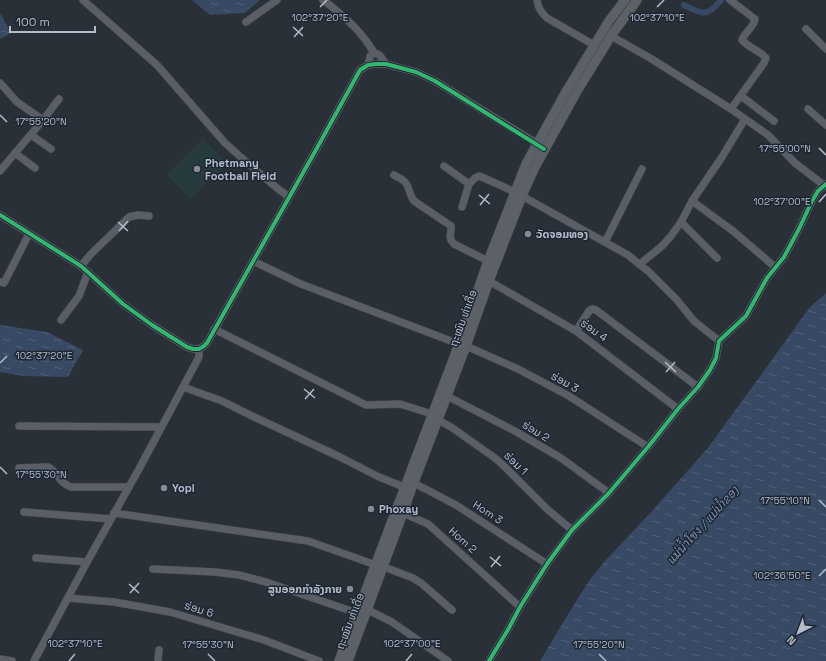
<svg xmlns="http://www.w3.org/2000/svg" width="826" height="661" viewBox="0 0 826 661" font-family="'Space Grotesk','Noto Sans Lao',Sarabun,sans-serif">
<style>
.grass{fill:#273a3e}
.water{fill:url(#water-ripples)}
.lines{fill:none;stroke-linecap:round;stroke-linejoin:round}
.canal{stroke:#384963;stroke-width:6}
.minor-casing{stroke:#484c53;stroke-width:8}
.major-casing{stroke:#484c55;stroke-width:10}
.minor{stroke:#5a5e66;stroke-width:7}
.major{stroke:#5c6168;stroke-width:9}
.cycleway-casing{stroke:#1d2633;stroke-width:6}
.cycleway{stroke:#33b770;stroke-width:4}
.ticks{fill:none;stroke:#b4bcc9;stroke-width:1.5}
.poi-dot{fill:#848b96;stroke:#1d2633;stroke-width:1.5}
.labels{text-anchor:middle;stroke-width:3;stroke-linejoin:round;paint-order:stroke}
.poi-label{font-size:11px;font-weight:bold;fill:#b4bcc9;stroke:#1d2633;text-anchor:start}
.street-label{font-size:11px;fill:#b4bcc9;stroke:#1d2633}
.water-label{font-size:12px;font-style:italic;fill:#7c92b1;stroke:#1d2633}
.ticks-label{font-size:10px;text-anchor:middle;fill:#b4bcc9;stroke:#1d2633;stroke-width:3;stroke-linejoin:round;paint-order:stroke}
</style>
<defs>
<pattern id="water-ripples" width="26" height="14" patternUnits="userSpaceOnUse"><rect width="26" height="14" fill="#384963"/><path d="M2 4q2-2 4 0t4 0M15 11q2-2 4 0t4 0" fill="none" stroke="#526178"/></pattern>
</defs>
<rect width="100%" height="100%" fill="#2a3038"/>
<path class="grass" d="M203 139 227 163 191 199 167 175Z"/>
<g class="water">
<path d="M192 0H260L245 13 210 15Z"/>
<path d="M0 13 11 33 0 39Z"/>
<path d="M826 293V661H540L573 606 589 581 604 562 652 511 707 449 771 361 810 307Z"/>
<path d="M0 325 47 332 83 350 68 377 24 376 0 372Z"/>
</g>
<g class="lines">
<path class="canal" d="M684 5C703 14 706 18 721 0"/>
<g class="minor-casing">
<g id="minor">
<path d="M83 0 157 65 225 143 243 159 277 188 289 197"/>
<path d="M323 0C342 14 362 31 374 53"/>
<path d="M537 0C538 8 541 12 547 18L594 45"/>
<path d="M730 0 755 19C754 27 745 32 742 40 749 48 759 50 766 58L764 63 731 109"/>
<path d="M246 22 277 0"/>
<path d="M806 29 826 49"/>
<path d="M611 36 650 58 731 109 768 135 795 163 825 186"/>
<path d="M368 65 370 56 374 53C380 53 382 59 386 64"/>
<path d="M0 83 17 102 43 120"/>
<path d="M741 96 774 121"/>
<path d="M808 109 826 125"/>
<path d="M31 135 51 149"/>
<path d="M15 153 35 168"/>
<path d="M444 166 469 184"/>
<path d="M0 171 43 120 59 99"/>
<path d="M394 175C399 178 405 180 407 185 410 191 410 196 414 201L451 226C452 234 447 237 454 244L488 261"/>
<path d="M522 196 628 255 649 272 677 300 694 321 719 341"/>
<path d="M692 201 733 231 775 267"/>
<path d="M462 207 469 184 475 178 479 176 484 178 515 192"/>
<path d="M0 215 81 266 123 304 152 325 187 347 193 349H199L204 346 207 343 317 148 360 70 368 65 376 64H386L416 72 435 81 541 146"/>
<path d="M681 222 717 258"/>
<path d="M605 242 642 169"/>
<path d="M253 261 301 284 459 344"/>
<path d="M640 264 662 246 671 236 681 222 692 201 722 157 745 119"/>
<path d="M81 266 91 254 129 217 138 215 149 216"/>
<path d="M489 281 576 331 678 409"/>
<path d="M0 282 4 283 29 234"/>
<path d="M61 320 79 296 88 272"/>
<path d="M214 329 366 405 400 404 432 414"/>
<path d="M576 331 589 311 592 309 596 310 698 387"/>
<path d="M466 346 518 369 569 396 648 447"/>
<path d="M183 387 222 401 254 417 340 457 379 477 409 489"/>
<path d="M447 396 513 430 561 458 609 493"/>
<path d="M438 420 451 427 495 458 504 466 547 509 572 530"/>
<path d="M19 426 161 427"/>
<path d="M19 468 48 467C59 472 57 482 71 487H129"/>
<path d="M414 483 456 505 547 564"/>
<path d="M24 512 111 519"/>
<path d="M114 513 308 541 376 565"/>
<path d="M403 513 428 524 520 607"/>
<path d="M36 558 87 562"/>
<path d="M384 567 413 578 421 583 452 610"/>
<path d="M153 569 215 572 239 575 266 582 357 613"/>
<path d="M68 598 114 602 170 612 264 640 319 661"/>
<path d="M368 610 392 622 448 661"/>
<path d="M0 659 12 661"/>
<path d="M34 661 87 562 139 469 183 387 199 357V349"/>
<path d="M158 661 159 650"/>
<path d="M489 661 509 628 520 607 547 564 572 530 609 493 648 447 678 409 698 387 710 370 716 358 719 341 746 316 767 278 784 257 799 229 812 201 818 191 826 184"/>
</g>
</g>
<g class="major-casing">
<g id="major">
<path d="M339 661 459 344 488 261 526 164 567 90 609 21 625 0"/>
<path d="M348 661 403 513 411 490 466 346 489 281 522 196 535 167 576 93 611 36 637 0"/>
</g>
</g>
<use href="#minor" class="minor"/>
<use href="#major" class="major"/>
<g class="cycleway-casing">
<g id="cycleway">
<path d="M0 215 81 266 123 304 152 325 187 347 193 349H199L204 346 207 343 317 148 360 70 368 65 376 64H386L416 72 435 81 544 149"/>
<path d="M489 661 509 628 520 607 547 564 572 530 609 493 648 447 678 409 698 387 710 370 716 358 719 341 746 316 767 278 784 257 799 229 812 201 818 191 826 184"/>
</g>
</g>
<use href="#cycleway" class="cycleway"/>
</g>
<path class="ticks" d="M320 7 327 0M657 7 664 0M293 27 303 36M294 37 303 27M0 115 7 122M819 148 826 155M479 195 490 204M819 202 826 194M480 205 489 194M118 222 128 231M119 231 128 221M665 362 676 372M0 363 7 356M666 372 675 362M304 389 315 398M305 399 314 389M0 467 7 474M819 500 826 507M490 557 501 566M491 567 500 556M819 576 826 569M129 584 139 593M130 593 139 583M208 654 215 661M599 654 606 661M69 661 75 654M406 661 412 654"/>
<g class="poi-dot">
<circle cx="197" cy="169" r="4"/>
<circle cx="528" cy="234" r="4"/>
<circle cx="164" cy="488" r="4"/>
<circle cx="371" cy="509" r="4"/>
<circle cx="350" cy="589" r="4"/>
</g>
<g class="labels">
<g class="poi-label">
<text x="205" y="167">Phetmany<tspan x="205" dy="13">Football Field</tspan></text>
<text x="536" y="238">ວັດຈອມທອງ</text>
<text x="172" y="492">Yopi</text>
<text x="379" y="513">Phoxay</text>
<text x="342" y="593" text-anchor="end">ສູນອອກກຳລັງກາຍ</text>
</g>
<g class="street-label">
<text transform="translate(463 318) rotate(-70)" y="4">ຖະໝົນ ທ່າເດື່ອ</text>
<text transform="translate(594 330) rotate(35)" y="4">ຮ່ອມ 4</text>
<text transform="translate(565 382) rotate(29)" y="4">ຮ່ອມ 3</text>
<text transform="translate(536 431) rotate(31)" y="4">ຮ່ອມ 2</text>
<text transform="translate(516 463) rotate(44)" y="4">ຮ່ອມ 1</text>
<text transform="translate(488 512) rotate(33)" y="4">Hom 3</text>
<text transform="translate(463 540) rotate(42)" y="4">Hom 2</text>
<text transform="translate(199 609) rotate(17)" y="4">ຮ່ອມ 6</text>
<text transform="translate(350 621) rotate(-69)" y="4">ຖະໝົນ ທ່າເດື່ອ</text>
</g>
<g class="water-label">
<text transform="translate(703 525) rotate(-48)" y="4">แม่น้ำโขง / ແມ່ນ້ຳຂອງ</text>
</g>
</g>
<g class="ticks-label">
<text x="320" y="21">102°37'20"E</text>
<text x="657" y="21">102°37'10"E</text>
<text x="41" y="125">17°55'20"N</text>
<text x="785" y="152">17°55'00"N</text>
<text x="782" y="205">102°37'00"E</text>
<text x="44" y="359">102°37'20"E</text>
<text x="41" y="478">17°55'30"N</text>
<text x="785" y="504">17°55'10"N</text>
<text x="782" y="579">102°36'50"E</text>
<text x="75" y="647">102°37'10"E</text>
<text x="412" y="647">102°37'00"E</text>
<text x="208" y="648">17°55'30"N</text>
<text x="599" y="648">17°55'20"N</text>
</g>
<g transform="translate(798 633) rotate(222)" stroke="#1d2633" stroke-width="3" paint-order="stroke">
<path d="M0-3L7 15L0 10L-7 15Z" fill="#b4bcc9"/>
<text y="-6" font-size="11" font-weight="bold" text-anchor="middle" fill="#b4bcc9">N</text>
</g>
<path d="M10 26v6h85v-6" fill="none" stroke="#b4bcc9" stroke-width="2"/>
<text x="16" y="26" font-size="12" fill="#b4bcc9" stroke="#1d2633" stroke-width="3" paint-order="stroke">100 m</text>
</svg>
